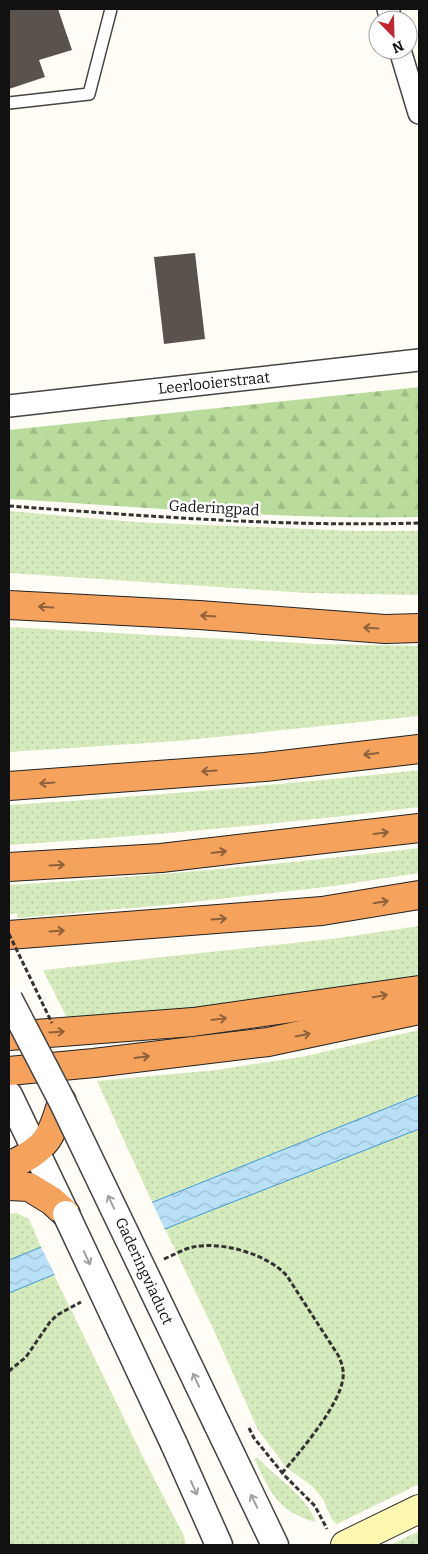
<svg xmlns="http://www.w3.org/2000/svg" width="428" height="1554" viewBox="0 0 428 1554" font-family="Bitter,serif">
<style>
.grass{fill:url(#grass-dots)}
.forest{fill:url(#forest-firs)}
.water{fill:url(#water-waves);stroke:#3f96cf}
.pier{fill:#fffdf5}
.building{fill:#5a524d}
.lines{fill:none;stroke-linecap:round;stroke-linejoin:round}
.service-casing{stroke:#444;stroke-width:14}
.minor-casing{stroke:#444;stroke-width:24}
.tertiary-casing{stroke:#444;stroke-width:29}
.secondary-casing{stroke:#333;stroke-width:30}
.motorway-casing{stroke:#222;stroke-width:30}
.path{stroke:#333;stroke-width:3;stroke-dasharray:5 2.5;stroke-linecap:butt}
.service{stroke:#fff;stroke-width:11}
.minor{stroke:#fff;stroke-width:21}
.tertiary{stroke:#fff;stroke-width:26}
.secondary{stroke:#fff6b0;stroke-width:28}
.motorway{stroke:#f5a25d;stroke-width:28}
.tertiary-bridge-casing{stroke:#444;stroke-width:29;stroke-linecap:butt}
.path-bridge{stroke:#333;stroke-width:3;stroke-dasharray:5 2.5;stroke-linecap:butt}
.tertiary-bridge{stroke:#fff;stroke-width:26}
.oneway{stroke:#8e613b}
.oneway2{stroke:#a0a0a0}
.labels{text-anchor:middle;stroke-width:5;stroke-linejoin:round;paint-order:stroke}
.street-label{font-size:15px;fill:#111;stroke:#fff}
</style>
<defs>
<pattern id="grass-dots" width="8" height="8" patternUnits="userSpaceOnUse" patternTransform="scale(1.25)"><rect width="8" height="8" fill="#d5ebbd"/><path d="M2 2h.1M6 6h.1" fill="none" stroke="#b6c8a1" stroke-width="1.8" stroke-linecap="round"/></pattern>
<pattern id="forest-firs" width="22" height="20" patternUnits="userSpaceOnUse" patternTransform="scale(1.25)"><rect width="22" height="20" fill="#b9dc9c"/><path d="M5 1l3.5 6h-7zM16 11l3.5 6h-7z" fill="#9ebc85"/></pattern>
<pattern id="water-waves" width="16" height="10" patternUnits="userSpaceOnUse" patternTransform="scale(1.25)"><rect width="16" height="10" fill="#b9e0f7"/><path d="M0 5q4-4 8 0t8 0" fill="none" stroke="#9ebfd3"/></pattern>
</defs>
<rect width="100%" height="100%" fill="#fffdf5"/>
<g class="grass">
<path d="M9 511 135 522 356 531H419V595L308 593 9 573Z"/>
<path d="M9 627 316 644 419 646V716L178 741 9 752Z"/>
<path d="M419 770V807C283 824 146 836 9 845V805C146 796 283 785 419 770Z"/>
<path d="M419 848V873L334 886 166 905 18 918 17 913 9 914V885C146 877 283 864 419 848Z"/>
<path d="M419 926V980L347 992 69 1022 43 970 339 938Z"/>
<path d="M419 1030V1095L152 1202 97 1081 217 1070 306 1056Z"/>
<path d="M419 1129V1484L337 1524 332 1520 323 1499 313 1487 286 1467 258 1430 211 1324 165 1229Z"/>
<path d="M17 1213 29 1219 41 1247 9 1260V1214Z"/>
<path d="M54 1275 144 1459 184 1536 186 1545H9V1293Z"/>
<path d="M254 1458H258C278 1480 305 1494 316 1522 278 1513 269 1490 254 1458Z"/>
<path d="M419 1531V1545H390Z"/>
</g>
<path class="forest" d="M419 387V517C282 520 146 507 9 499V430Z"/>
<path class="water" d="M419 1095V1129L192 1218 9 1293V1260Z"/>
<path class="pier" d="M151 1200 166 1232 56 1277 40 1245Z"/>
<g class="building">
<path d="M9 9H58L72 50 39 60 45 77 9 89Z"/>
<path d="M195 253 205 339 164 344 154 257Z"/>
</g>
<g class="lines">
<g class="service-casing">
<path id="service" d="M9 103 89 94 111 9"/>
</g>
<g class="minor-casing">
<g id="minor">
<path d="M388 9 391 20"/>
<path d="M400 50 419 113"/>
<path d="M9 406 419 360"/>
</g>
</g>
<g class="tertiary-casing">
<g id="tertiary">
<path d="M9 1095 66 1214"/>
<path d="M217 1424 275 1545"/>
<path d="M174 1444 219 1545"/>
</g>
</g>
<g class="secondary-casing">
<path id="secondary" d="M345 1545 419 1509"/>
</g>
<g class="motorway-casing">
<g id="motorway">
<path d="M9 605 199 615 385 629 419 628"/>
<path d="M9 786 265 767 419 749"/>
<path d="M9 867 161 858 419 828"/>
<path d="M9 935 322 911 419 895"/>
<path d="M9 1036 193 1022 419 990"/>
<path d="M9 1071 94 1063 268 1042 419 1010"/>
<path d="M9 1166C46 1148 51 1140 62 1101"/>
<path d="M9 1186 29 1187 52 1201 66 1214"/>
</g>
</g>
<g class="path">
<path d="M9 506C145 516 282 527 419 523"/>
<path d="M164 1259C174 1255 183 1249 193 1247 221 1241 268 1254 287 1276L338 1355C342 1363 344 1370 343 1378 340 1405 300 1452 282 1473"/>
<path d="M9 1371 26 1357 50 1322 57 1315 81 1302"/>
<path d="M249 1428 254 1438 284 1475 315 1506 327 1529"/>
</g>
<use href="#service" class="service"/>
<use href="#minor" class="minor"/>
<use href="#tertiary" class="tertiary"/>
<use href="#secondary" class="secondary"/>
<use href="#motorway" class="motorway"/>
<g class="tertiary-bridge-casing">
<g id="tertiary-bridge">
<path d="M9 999 62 1101 217 1424"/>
<path d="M66 1214 174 1444"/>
</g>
</g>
<path class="path-bridge" d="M9 934 52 1023"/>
<use href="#tertiary-bridge" class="tertiary-bridge"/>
</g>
<defs><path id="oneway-shaft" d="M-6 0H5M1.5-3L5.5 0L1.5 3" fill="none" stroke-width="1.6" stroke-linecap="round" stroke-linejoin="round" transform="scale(1.25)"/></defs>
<g class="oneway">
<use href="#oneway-shaft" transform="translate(46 607) rotate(-177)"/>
<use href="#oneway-shaft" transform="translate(208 616) rotate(-176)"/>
<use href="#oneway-shaft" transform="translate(371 628) rotate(-176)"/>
<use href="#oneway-shaft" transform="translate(371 754) rotate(173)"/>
<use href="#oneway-shaft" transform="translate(209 771) rotate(176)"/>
<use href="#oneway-shaft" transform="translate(47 783) rotate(176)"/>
<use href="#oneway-shaft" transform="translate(381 833) rotate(-7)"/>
<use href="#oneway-shaft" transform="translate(219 852) rotate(-7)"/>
<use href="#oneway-shaft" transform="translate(57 865) rotate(-3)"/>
<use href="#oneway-shaft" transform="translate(381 902) rotate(-9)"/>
<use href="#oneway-shaft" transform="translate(219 919) rotate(-4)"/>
<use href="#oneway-shaft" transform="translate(57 931) rotate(-4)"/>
<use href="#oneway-shaft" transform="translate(380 996) rotate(-9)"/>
<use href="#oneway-shaft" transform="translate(219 1019) rotate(-8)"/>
<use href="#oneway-shaft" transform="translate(57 1032) rotate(-4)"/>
<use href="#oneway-shaft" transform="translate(303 1035) rotate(-12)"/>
<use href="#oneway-shaft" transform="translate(142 1057) rotate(-7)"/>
</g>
<g class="oneway2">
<use href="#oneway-shaft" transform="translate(111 1202) rotate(-115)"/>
<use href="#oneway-shaft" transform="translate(87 1258) rotate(65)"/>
<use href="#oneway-shaft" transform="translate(196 1380) rotate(-115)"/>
<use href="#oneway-shaft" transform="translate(194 1488) rotate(66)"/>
<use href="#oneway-shaft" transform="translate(254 1501) rotate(-116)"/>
</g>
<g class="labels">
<g class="street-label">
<text transform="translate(214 383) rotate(-6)" y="5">Leerlooierstraat</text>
<text transform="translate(214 508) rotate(3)" y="5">Gaderingpad</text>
<text transform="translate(144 1271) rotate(65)" y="5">Gaderingviaduct</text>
</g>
</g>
<rect width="428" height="1554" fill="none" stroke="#111111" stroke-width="20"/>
<g transform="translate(393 35) rotate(157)"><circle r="24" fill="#ffffff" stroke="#a0a0a0"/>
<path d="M0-4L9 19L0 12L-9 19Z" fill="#c4262e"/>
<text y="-8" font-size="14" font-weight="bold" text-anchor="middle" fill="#111111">N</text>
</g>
</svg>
